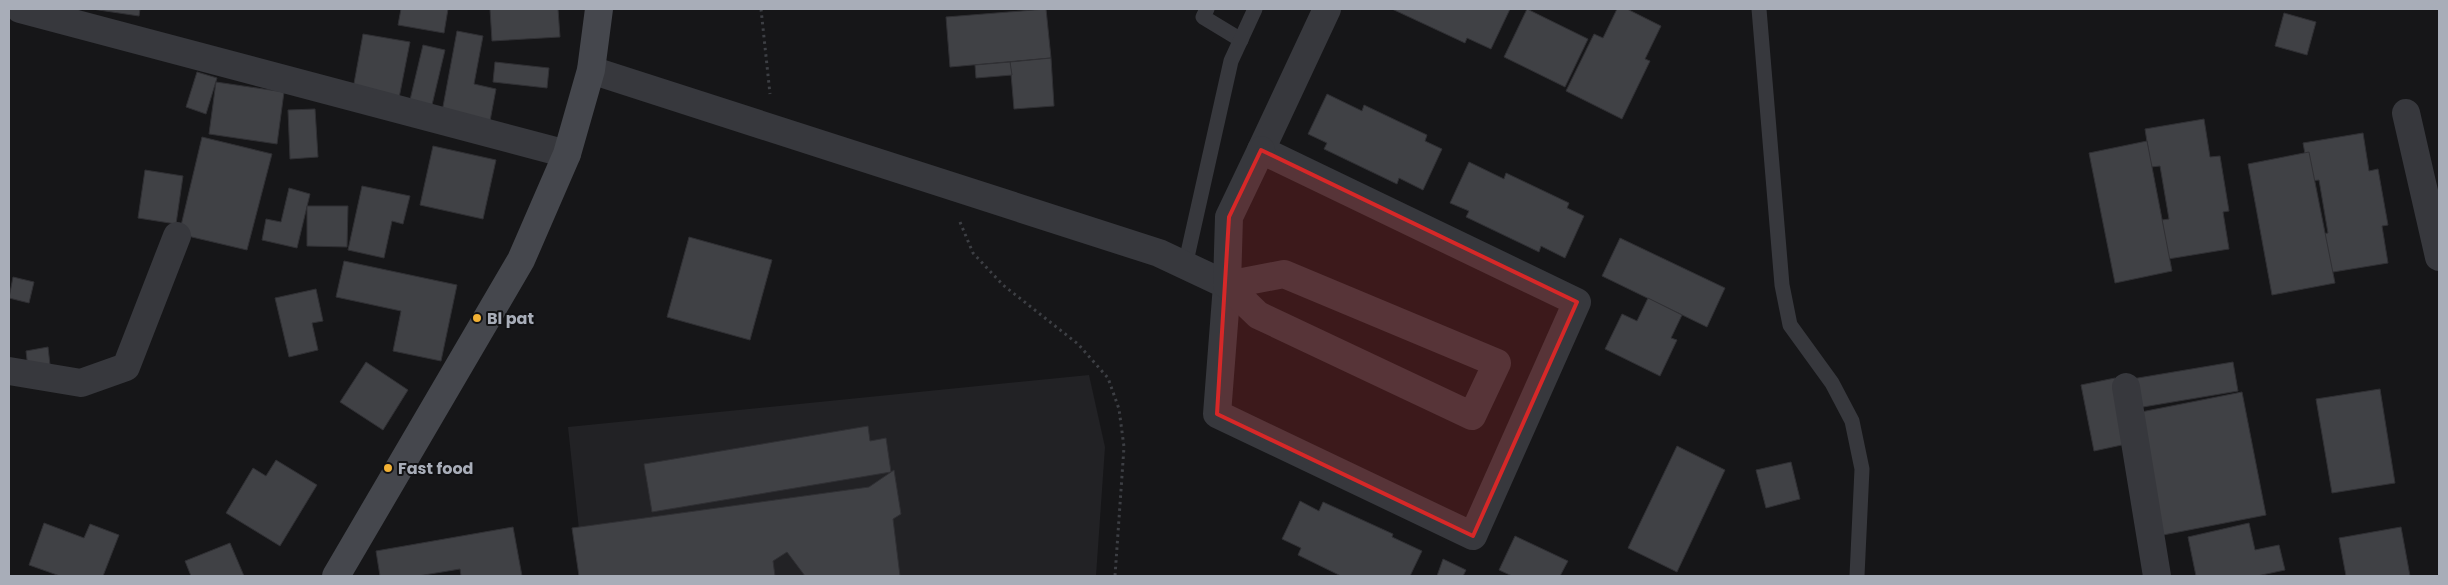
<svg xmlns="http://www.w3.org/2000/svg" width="2448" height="585" viewBox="0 0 2448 585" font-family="Poppins,sans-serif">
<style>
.built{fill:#222225}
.building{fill:#404145;stroke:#303034}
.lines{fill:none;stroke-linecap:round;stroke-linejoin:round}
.path{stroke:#3d3f44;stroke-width:3;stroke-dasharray:2.5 4;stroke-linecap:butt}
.lane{stroke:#37383d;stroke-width:15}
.street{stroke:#37383d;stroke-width:28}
.secondary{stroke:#45474d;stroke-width:28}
.marked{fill:#d62828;fill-opacity:0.2;stroke:#d62828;stroke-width:4;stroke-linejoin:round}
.poi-dot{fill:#f2b134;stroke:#111113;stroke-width:2}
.labels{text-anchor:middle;stroke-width:4;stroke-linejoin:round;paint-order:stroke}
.poi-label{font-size:16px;font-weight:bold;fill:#a8adb8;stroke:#111113;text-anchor:start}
</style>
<rect width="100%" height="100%" fill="#161618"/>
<path class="built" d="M1089 375 1105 447 1096 576H584L568 427Z"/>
<g class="building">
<path d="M92 9H140L139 16Z"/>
<path d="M401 9H448L444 33 398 25Z"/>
<path d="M490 9H558L560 37 492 41Z"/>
<path d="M1046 9 1051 58 950 67 946 17Z"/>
<path d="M1392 9H1510L1491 49 1467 38 1465 43Z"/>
<path d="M1527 9 1588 39 1565 87 1504 57Z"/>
<path d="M1617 9H1627L1661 26 1645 59 1650 61 1622 119 1566 91 1594 34 1603 38Z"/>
<path d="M2284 13 2316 22 2307 55 2275 46Z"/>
<path d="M457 31 483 36 474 84 496 89 490 121 442 112Z"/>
<path d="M363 34 410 42 399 98 353 89Z"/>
<path d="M423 45 445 50 432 105 410 100Z"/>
<path d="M1051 58 1054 106 1014 109 1010 62Z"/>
<path d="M495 62 549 68 547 88 493 82Z"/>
<path d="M1010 62 1012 75 976 78 975 65Z"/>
<path d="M197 72 217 78 206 114 186 107Z"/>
<path d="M216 82 284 92 277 144 209 134Z"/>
<path d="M1327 94 1362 111 1364 105 1427 135 1425 141 1442 149 1423 190 1399 178 1397 184 1324 149 1327 143 1308 134Z"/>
<path d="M315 109 318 157 290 159 288 110Z"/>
<path d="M2204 119 2210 157 2220 156 2229 211 2223 212 2229 249 2168 259 2162 220 2169 219 2160 166 2151 167 2145 129Z"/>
<path d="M2363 133 2369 171 2378 169 2388 225 2382 226 2388 263 2327 273 2321 234 2328 233 2319 180 2310 181 2303 143Z"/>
<path d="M202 137 272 154 247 250 179 234Z"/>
<path d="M2147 141 2172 271 2115 283 2089 153Z"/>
<path d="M433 146 496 160 483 219 420 205Z"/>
<path d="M2309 152 2335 283 2272 295 2248 164Z"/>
<path d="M1469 162 1504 179 1506 173 1569 203 1567 208 1584 216 1565 258 1541 246 1539 252 1466 217 1469 211 1450 203Z"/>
<path d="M145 170 183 176 176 224 138 218Z"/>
<path d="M362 186 410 196 403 224 392 221 384 258 348 250Z"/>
<path d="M289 188 310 194 297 248 262 240 266 219 281 222Z"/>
<path d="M307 206H348L347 247 307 246Z"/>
<path d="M689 237 772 260 750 340 667 317Z"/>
<path d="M1620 238 1725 288 1707 327 1602 276Z"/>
<path d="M344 261 457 285 441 361 393 351 401 311 336 297Z"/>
<path d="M13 277 34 282 29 303 9 298Z"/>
<path d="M316 289 323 321 312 323 318 350 289 357 275 298Z"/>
<path d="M1648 298 1682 315 1671 338 1677 340 1660 376 1605 349 1622 314 1637 321Z"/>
<path d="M48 347 50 365 28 368 26 351Z"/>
<path d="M366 362 408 390 383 430 340 402Z"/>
<path d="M2233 362 2238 391 2137 408 2132 379Z"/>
<path d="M2115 378 2131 443 2094 451 2081 385Z"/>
<path d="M2380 389 2395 483 2332 493 2316 399Z"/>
<path d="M2242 392 2266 515 2163 535 2136 413Z"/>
<path d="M868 426 870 441 886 438 891 472 652 512 644 464Z"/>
<path d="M1677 446 1725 470 1677 572 1628 548Z"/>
<path d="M276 460 317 485 280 546 226 513 253 468 266 476Z"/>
<path d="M1791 462 1800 499 1766 508 1756 470Z"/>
<path d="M894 470 901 514 893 519 900 576H805L787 552 773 561 775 576H579L572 528 869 487Z"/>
<path d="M1300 501 1319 511 1323 502 1393 534 1392 537 1422 551 1410 576H1341L1298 555 1301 548 1282 539Z"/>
<path d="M44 523 84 538 90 524 119 535 103 576H60L29 565Z"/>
<path d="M2249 523 2255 550 2279 545 2285 570 2257 576H2196L2188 537Z"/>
<path d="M513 527 522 576H461L460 569 418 576H380L376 551Z"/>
<path d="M2401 527 2410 576H2346L2339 538Z"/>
<path d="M1515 536 1568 561 1560 576H1512L1499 570Z"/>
<path d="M230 543 244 576H191L185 561Z"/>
<path d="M1443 559 1466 570 1463 576H1437Z"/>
</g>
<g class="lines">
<g class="path">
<path d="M761 9 770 94"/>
<path d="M960 222 973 253 1003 285 1078 344 1108 378 1119 409 1124 447 1115 576"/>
</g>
<g class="lane">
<path d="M1207 9 1203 17 1241 40"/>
<path d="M1759 9 1782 285 1790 325 1832 383 1852 421 1862 469 1857 576"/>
<path d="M1185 266 1231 61 1255 9"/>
</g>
<g class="street">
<path d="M20 9 567 154"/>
<path d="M591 70 1159 253 1227 285 1217 414 1473 536 1577 302 1261 150 1327 9"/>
<path d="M2406 113 2439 257"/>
<path d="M1227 285 1284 274 1497 363 1472 416 1258 315 1227 285 1229 217 1261 150"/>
<path d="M9 371 81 383 126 367 177 236"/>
<path d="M2126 387 2157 576"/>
</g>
<path class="secondary" d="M336 576 521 260 567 154 591 70 599 9"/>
</g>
<path class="marked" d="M1261 150 1577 302 1473 536 1217 414 1229 217Z"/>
<g class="poi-dot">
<circle cx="477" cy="318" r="5"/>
<circle cx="388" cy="468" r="5"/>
</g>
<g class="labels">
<g class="poi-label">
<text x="487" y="324">Bl pat</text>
<text x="398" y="474">Fast food</text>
</g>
</g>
<rect width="2448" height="585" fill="none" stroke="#a8adb8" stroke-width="20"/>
</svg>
